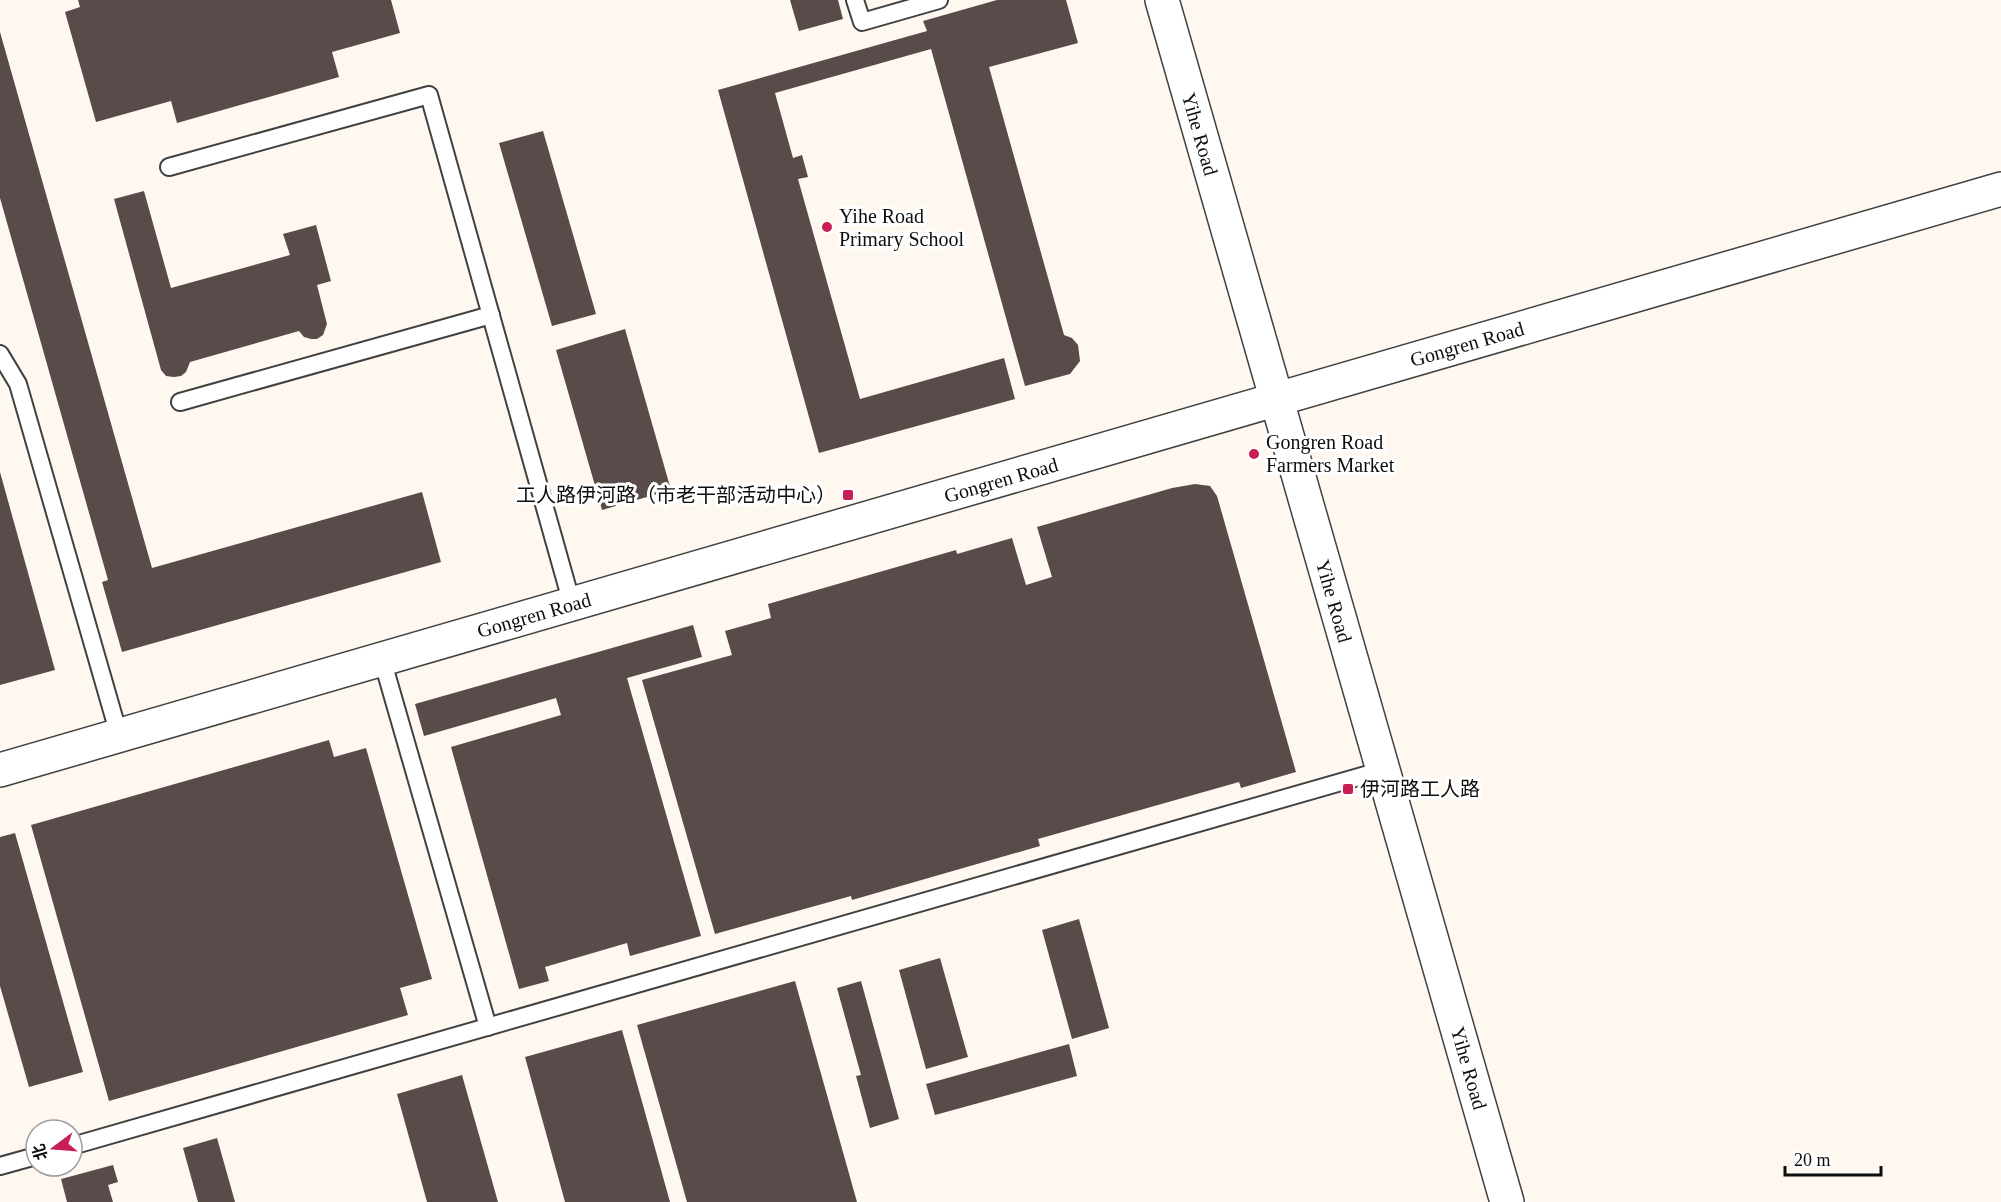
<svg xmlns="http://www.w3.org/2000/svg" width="2001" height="1202" viewBox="0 0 2001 1202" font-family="'Times New Roman','Noto Sans SC',serif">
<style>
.building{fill:#584b4a}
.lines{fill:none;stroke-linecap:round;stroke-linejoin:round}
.service-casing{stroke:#414141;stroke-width:20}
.tertiary-casing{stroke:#414141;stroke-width:36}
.service{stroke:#fff;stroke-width:16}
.tertiary{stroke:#fff;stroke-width:33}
.poi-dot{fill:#c81d55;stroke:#fff;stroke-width:2}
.labels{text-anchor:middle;stroke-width:6;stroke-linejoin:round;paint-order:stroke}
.street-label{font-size:20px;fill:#0e0e0e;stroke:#fff}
.poi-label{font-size:20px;fill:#0e0e0e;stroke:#fff;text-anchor:start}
</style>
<rect width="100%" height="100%" fill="#fff8f0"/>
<g class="building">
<path d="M78 0H391L400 33 332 52 339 77 177 123 171 101 96 122 65 12 80 7Z"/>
<path d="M790 0H838L843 19 799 31Z"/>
<path d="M997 0H1066L1078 43 989 67 1064 335 1072 338 1078 345 1080 361 1070 374 1025 386 931 49 775 93 793 158 802 155 808 177 798 179 860 399 1004 358 1015 399 819 453 718 90 927 31 923 21Z"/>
<path d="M0 32 152 568 422 492 441 562 122 652 102 582 108 580 0 198Z"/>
<path d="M543 131 596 314 552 326 499 143Z"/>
<path d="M144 191 171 288 290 255 283 234 316 225 331 281 317 285 327 324 323 335 317 339H311L304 337 299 331 190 362 186 372 181 376 174 377 166 376 161 370 114 199Z"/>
<path d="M625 329 671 490 602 510 556 350Z"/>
<path d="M0 472 55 670 0 685Z"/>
<path d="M1195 484 1210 486 1217 496 1296 772 1241 788 1239 782 1038 839 1040 846 852 900 851 896 715 934 642 680 732 655 725 631 771 618 768 604 956 550 957 554 1012 538 1026 585 1052 577 1037 527 1172 488Z"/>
<path d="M693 625 702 657 627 678 701 936 630 956 627 943 545 967 549 981 519 989 451 747 561 715 556 698 424 736 415 704Z"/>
<path d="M329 740 334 757 366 748 432 979 400 988 408 1015 109 1101 31 825Z"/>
<path d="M15 833 83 1072 29 1087 0 986V837Z"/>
<path d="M1079 919 1109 1028 1072 1039 1042 930Z"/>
<path d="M940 958 968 1057 926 1069 899 970Z"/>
<path d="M795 981 857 1202H687L637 1025Z"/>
<path d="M861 981 899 1119 870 1128 856 1076 861 1075 837 988Z"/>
<path d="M622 1030 670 1202H565L525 1057Z"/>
<path d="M1069 1044 1077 1076 935 1115 926 1084Z"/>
<path d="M462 1075 498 1202H427L397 1094Z"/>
<path d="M217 1138 235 1202H198L183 1148Z"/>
<path d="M113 1165 118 1182 108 1185 113 1202H67L61 1179Z"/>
</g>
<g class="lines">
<g class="service-casing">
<g id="service">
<path d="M855 0 862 22 939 0"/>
<path d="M169 167 429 95 572 604"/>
<path d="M0 354 18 384 119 735"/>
<path d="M180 402 491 315"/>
<path d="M382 659 488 1027"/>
<path d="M72 1146 1383 770"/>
<path d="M0 1166 36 1156"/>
</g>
</g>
<g class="tertiary-casing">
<g id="tertiary">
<path d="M1162 0 1507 1202"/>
<path d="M0 770 2001 189"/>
</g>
</g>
<use href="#service" class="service"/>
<use href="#tertiary" class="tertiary"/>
</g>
<g class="poi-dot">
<circle cx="827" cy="227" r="6"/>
<circle cx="1254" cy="454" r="6"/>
<rect x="842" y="489" width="12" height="12" rx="3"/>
<rect x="1342" y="783" width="12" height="12" rx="3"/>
</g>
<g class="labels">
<g class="street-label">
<text transform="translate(1200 134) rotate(74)" y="7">Yihe Road</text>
<text transform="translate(1467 344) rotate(-16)" y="7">Gongren Road</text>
<text transform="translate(1001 480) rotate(-16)" y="7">Gongren Road</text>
<text transform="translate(1334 601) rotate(74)" y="7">Yihe Road</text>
<text transform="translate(534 615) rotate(-16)" y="7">Gongren Road</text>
<text transform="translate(1469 1068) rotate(74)" y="7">Yihe Road</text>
</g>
<g class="poi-label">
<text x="839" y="223">Yihe Road<tspan x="839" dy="23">Primary School</tspan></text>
<text x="1266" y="449">Gongren Road<tspan x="1266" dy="23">Farmers Market</tspan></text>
<text x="836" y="502" text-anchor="end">工人路伊河路（市老干部活动中心）</text>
<text x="1360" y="796">伊河路工人路</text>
</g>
</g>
<g transform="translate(54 1148) rotate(254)"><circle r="28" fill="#ffffff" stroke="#9f9f9f" stroke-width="1.5"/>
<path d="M0-4.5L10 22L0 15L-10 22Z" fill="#c81d55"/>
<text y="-9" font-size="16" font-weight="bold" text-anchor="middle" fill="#0e0e0e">北</text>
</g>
<path d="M1785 1166v9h96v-9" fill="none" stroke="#0e0e0e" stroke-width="3"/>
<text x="1794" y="1166" font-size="18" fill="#0e0e0e" stroke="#ffffff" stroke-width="4.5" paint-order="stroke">20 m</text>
</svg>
